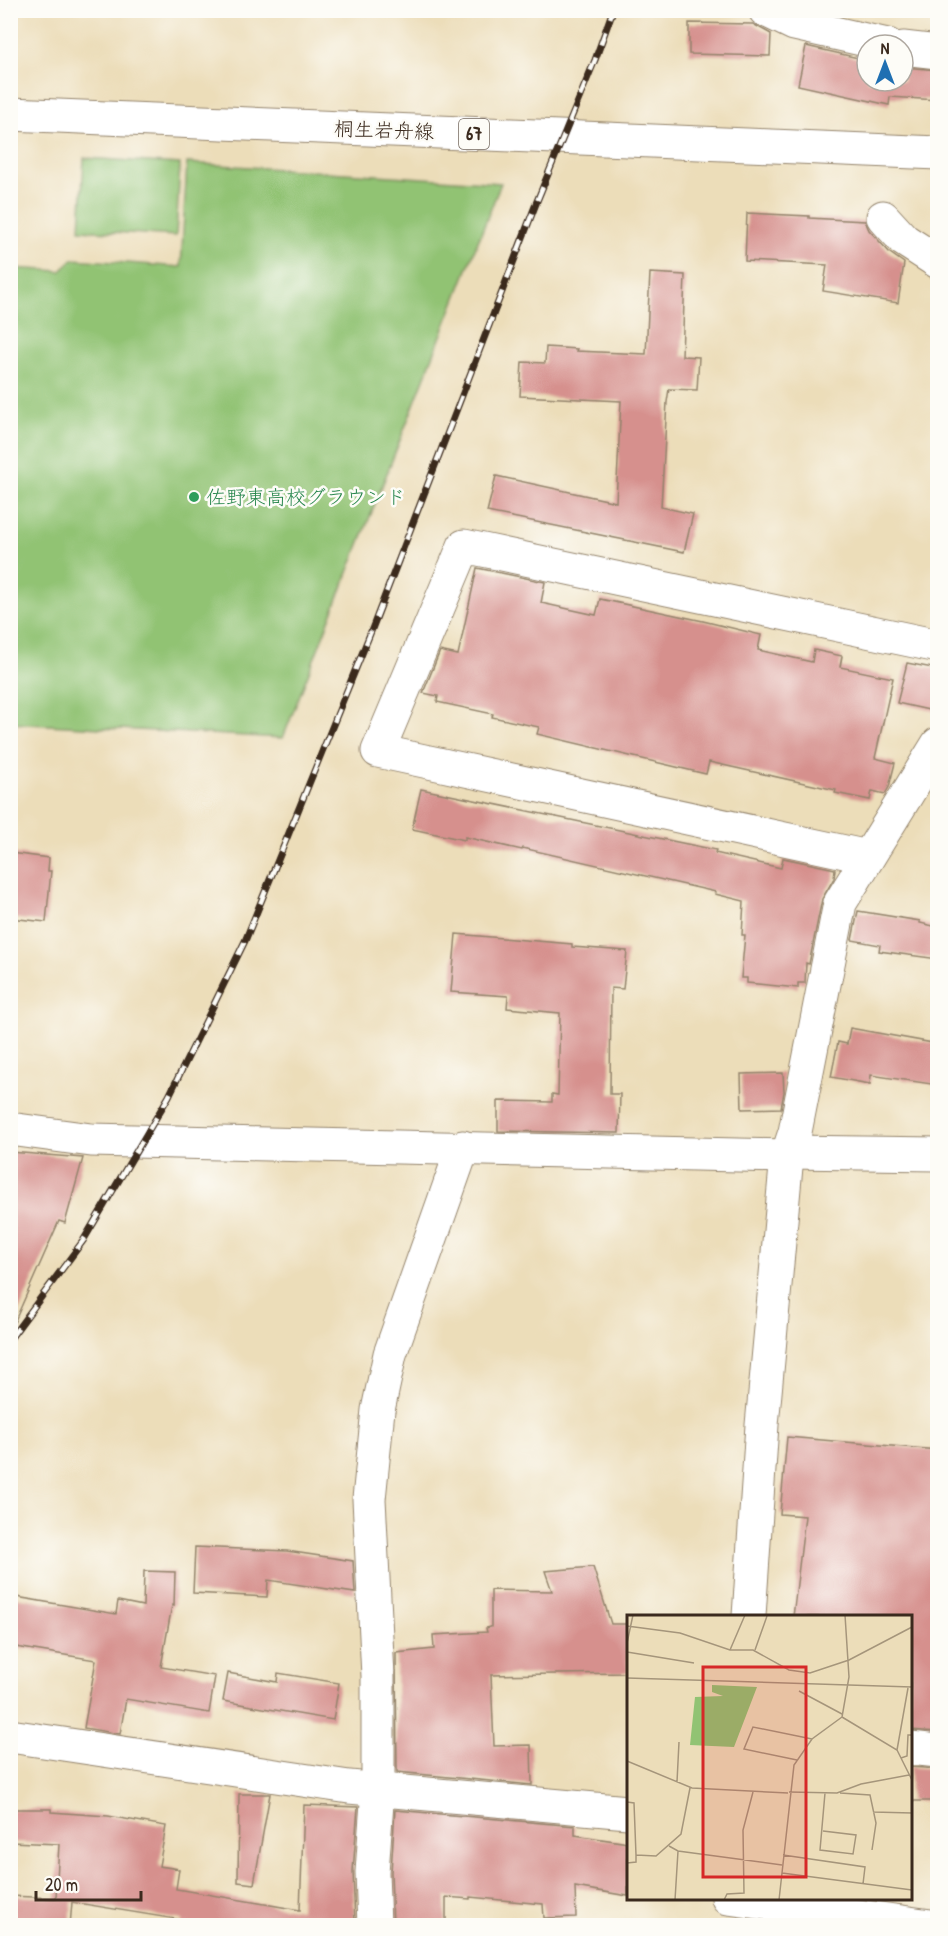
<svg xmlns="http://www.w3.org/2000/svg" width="948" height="1936" viewBox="0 0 948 1936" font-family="'Patrick Hand','Klee One',sans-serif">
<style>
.green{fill:#91c373;stroke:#667648;stroke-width:1.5}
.building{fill:#d6908d}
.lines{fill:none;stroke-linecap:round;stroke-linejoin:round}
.street-casing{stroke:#94846c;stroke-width:35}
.primary-casing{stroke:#94846c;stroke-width:35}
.street{stroke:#fff;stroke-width:33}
.primary{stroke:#fff;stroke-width:33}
.rail-casing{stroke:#3b2a1e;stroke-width:7}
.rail{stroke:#fdfcf7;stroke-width:4.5;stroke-dasharray:14;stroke-linecap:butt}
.leisure-dot{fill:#2e9e5b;stroke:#fdfcf7;stroke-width:2}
.labels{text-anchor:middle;stroke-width:5;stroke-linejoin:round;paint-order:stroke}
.shield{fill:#fdfcf7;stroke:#75695f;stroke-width:1.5}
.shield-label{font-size:18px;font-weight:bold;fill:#3b2a1e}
.street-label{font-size:20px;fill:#3b2a1e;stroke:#fdfcf7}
.leisure-label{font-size:20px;fill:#27864d;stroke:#fdfcf7;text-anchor:start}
.inset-road{fill:none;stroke:#a5957b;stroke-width:1.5}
.view{fill:#d62828;fill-opacity:0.15;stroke:#d62828;stroke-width:3}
.inset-edge{fill:none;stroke:#3b2a1e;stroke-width:3}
</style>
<rect width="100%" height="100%" fill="#fdfcf7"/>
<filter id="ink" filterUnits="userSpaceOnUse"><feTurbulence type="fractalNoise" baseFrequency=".0167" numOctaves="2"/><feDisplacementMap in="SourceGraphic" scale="12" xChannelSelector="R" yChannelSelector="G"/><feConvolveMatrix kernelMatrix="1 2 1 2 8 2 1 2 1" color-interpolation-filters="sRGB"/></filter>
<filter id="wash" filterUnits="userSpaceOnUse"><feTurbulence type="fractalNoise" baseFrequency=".008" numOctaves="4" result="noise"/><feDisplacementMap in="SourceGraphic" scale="24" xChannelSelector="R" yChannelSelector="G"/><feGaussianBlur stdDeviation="1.35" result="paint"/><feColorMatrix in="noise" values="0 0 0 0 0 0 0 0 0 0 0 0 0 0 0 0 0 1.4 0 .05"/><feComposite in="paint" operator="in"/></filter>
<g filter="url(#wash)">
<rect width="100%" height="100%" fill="#ecddb9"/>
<g class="green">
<path d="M84 158 180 164 176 236 80 230Z"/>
<path d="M187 163 501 183 283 738 11 723V268L61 271 73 259 181 267Z"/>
</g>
<g id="blocks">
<g class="building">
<path d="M689 23 753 24 771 34 770 56 689 54Z"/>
<path d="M806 46 867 60V81H903V67L938 70V100L890 97 889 105 798 85Z"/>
<path d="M747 213 809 216V218L865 221 869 230 890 253 904 263 898 303 823 291 827 265 745 261Z"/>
<path d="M650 273 685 275 682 356 699 357 697 390 669 389 667 402 661 507 693 514 684 552 487 512 496 476 616 502 621 401 520 396 522 362 545 363 546 347 577 349 576 351 646 354Z"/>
<path d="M477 568 545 582 541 603 596 615 600 599 703 621 761 635 758 650 812 662 814 650 842 656 840 667 893 678 875 758 895 763 889 787 885 794 872 791 870 800 835 793 836 790 709 762 706 774 537 734 539 727 492 717 493 714 437 702 438 696 423 693 440 651 458 655Z"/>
<path d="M907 663 938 669V712L897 703Z"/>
<path d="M421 789 682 843 716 850 715 853 781 868 783 858 835 869 834 878 822 899 809 964 806 963 805 983H798V988L747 983V978H741L745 935H742L744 901 715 894 716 892 523 848 522 850 465 837V840L412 829Z"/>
<path d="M10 853 49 858 48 871H51L46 922 10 918Z"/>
<path d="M858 911 920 921V923L938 927V959L879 951 880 945 852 940Z"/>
<path d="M456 934 572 944V947L627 951 623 989 611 988 610 1094H620L619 1133 498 1131V1101L552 1102V1094L558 1095 560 1013 507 1008 508 996 451 992Z"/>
<path d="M850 1028 938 1044V1085L871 1075 870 1084 831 1077 838 1042 847 1044Z"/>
<path d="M783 1073 784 1092 781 1108 742 1109 741 1074Z"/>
<path d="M10 1152 83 1158 65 1223 59 1221 10 1332Z"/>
<path d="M787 1437 938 1450V1732L910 1730V1617H793L805 1516 780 1514Z"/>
<path d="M195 1547 287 1551 353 1561 355 1593 268 1580 267 1597 193 1593Z"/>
<path d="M593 1567 611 1624H628V1673L491 1675 494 1746 531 1745 532 1785 397 1772 396 1653 434 1649 433 1635 487 1632 486 1628 491 1627V1590L552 1591 545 1571Z"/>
<path d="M144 1571 175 1572 174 1606 172 1605 161 1667 215 1676 209 1713 126 1699 120 1734 84 1728 96 1660 10 1646V1596L116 1614 118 1601 143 1606Z"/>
<path d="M228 1673 277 1682 278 1673 339 1683 333 1720 223 1701Z"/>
<path d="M910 1767 938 1769V1801H910Z"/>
<path d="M239 1794H270L254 1884 238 1882Z"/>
<path d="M304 1805 358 1807 353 1871 355 1924 300 1922 299 1926H181L182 1920 72 1902 70 1926H10V1896L56 1898 59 1844 10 1842V1809H51V1812L108 1816 166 1826 159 1866 179 1869 176 1889 300 1910Z"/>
<path d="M395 1810 575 1826V1835L628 1843V1896L575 1887 576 1917 544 1918 543 1904 470 1897V1899L446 1897V1926L393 1925 391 1872Z"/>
</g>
</g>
</g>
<g filter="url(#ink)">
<use href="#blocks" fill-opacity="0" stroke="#94846c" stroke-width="1.5"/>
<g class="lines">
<g class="street-casing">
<g id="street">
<path d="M765 10 794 24 888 45"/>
<path d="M903 48 938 52"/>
<path d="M883 217 904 240 938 262"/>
<path d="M868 857 378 751 464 546 938 646"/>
<path d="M10 1129 91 1140 787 1156"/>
<path d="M788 1152 938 1154"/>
<path d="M749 1616 762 1425 787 1156 795 1132 840 903 938 744"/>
<path d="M10 1736 349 1787 628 1812"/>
<path d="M910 1748 938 1751"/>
<path d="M728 1898 931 1926"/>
<path d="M374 1926 372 1872 378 1789V1676L369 1499 378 1410 390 1354 463 1147"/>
</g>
</g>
<g class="primary-casing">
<path id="primary" d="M10 114 938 153"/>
</g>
<use href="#street" class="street"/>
<use href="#primary" class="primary"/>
<g class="rail-casing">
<path id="rail" d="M10 1339 83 1241 169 1096 245 941 372 629 537 201 595 60 613 10"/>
</g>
<use href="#rail" class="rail"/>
</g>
</g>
<circle class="leisure-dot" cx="194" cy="497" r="6"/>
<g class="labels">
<rect class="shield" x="459" y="119" width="30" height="30" rx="4.5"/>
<g class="shield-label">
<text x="474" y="140">67</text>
</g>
<g class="street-label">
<text transform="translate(384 130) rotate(2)" y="7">桐生岩舟線</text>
</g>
<g class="leisure-label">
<text x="206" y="504">佐野東高校グラウンド</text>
</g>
</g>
<g transform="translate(627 1615)">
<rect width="285" height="285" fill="#ecddb9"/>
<path d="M85 70 130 72 107 132 63 130 68 82 96 81 85 77Z" fill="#91c373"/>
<path class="inset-road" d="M218 0 222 62 215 102 270 135 285 165M0 11 53 18 103 35H126L162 55 183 58 222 45 285 12M0 28 6 0M103 35 118 0M128 35 140 1M0 37 67 48M0 63 285 72M172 76 215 99M270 135 281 73M274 143 280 141 281 120H285M170 145 117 134 126 112 185 124M0 146 65 173 161 178M50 167 52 127M162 177 210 178 234 169 282 160M213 178 243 180 249 208 245 235M0 187 7 188 9 240V247L0 248M246 197 285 198M196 216 229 220 226 239 193 235 198 178M42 231 51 236 155 250M9 240 29 241 54 219 63 173M156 240 238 252 236 269M155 258 285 275M48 285 51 236M97 285 100 279 117 278 116 215 126 177M152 285 167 150 185 124 215 102"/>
<path class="view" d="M76 52H179V262H76Z"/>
<rect width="285" height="285" class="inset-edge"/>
</g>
<rect width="948" height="1936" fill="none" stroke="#fdfcf7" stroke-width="36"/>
<g transform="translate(885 63)"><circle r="28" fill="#fdfcf7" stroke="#afa8a0" stroke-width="1.5"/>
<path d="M0-4.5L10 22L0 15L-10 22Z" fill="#1f6fb2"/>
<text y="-9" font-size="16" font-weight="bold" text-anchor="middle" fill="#3b2a1e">N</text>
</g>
<path d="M36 1891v9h105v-9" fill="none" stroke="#3b2a1e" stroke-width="3"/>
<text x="45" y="1891" font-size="18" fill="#3b2a1e" stroke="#fdfcf7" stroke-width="4.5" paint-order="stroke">20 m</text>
</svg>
